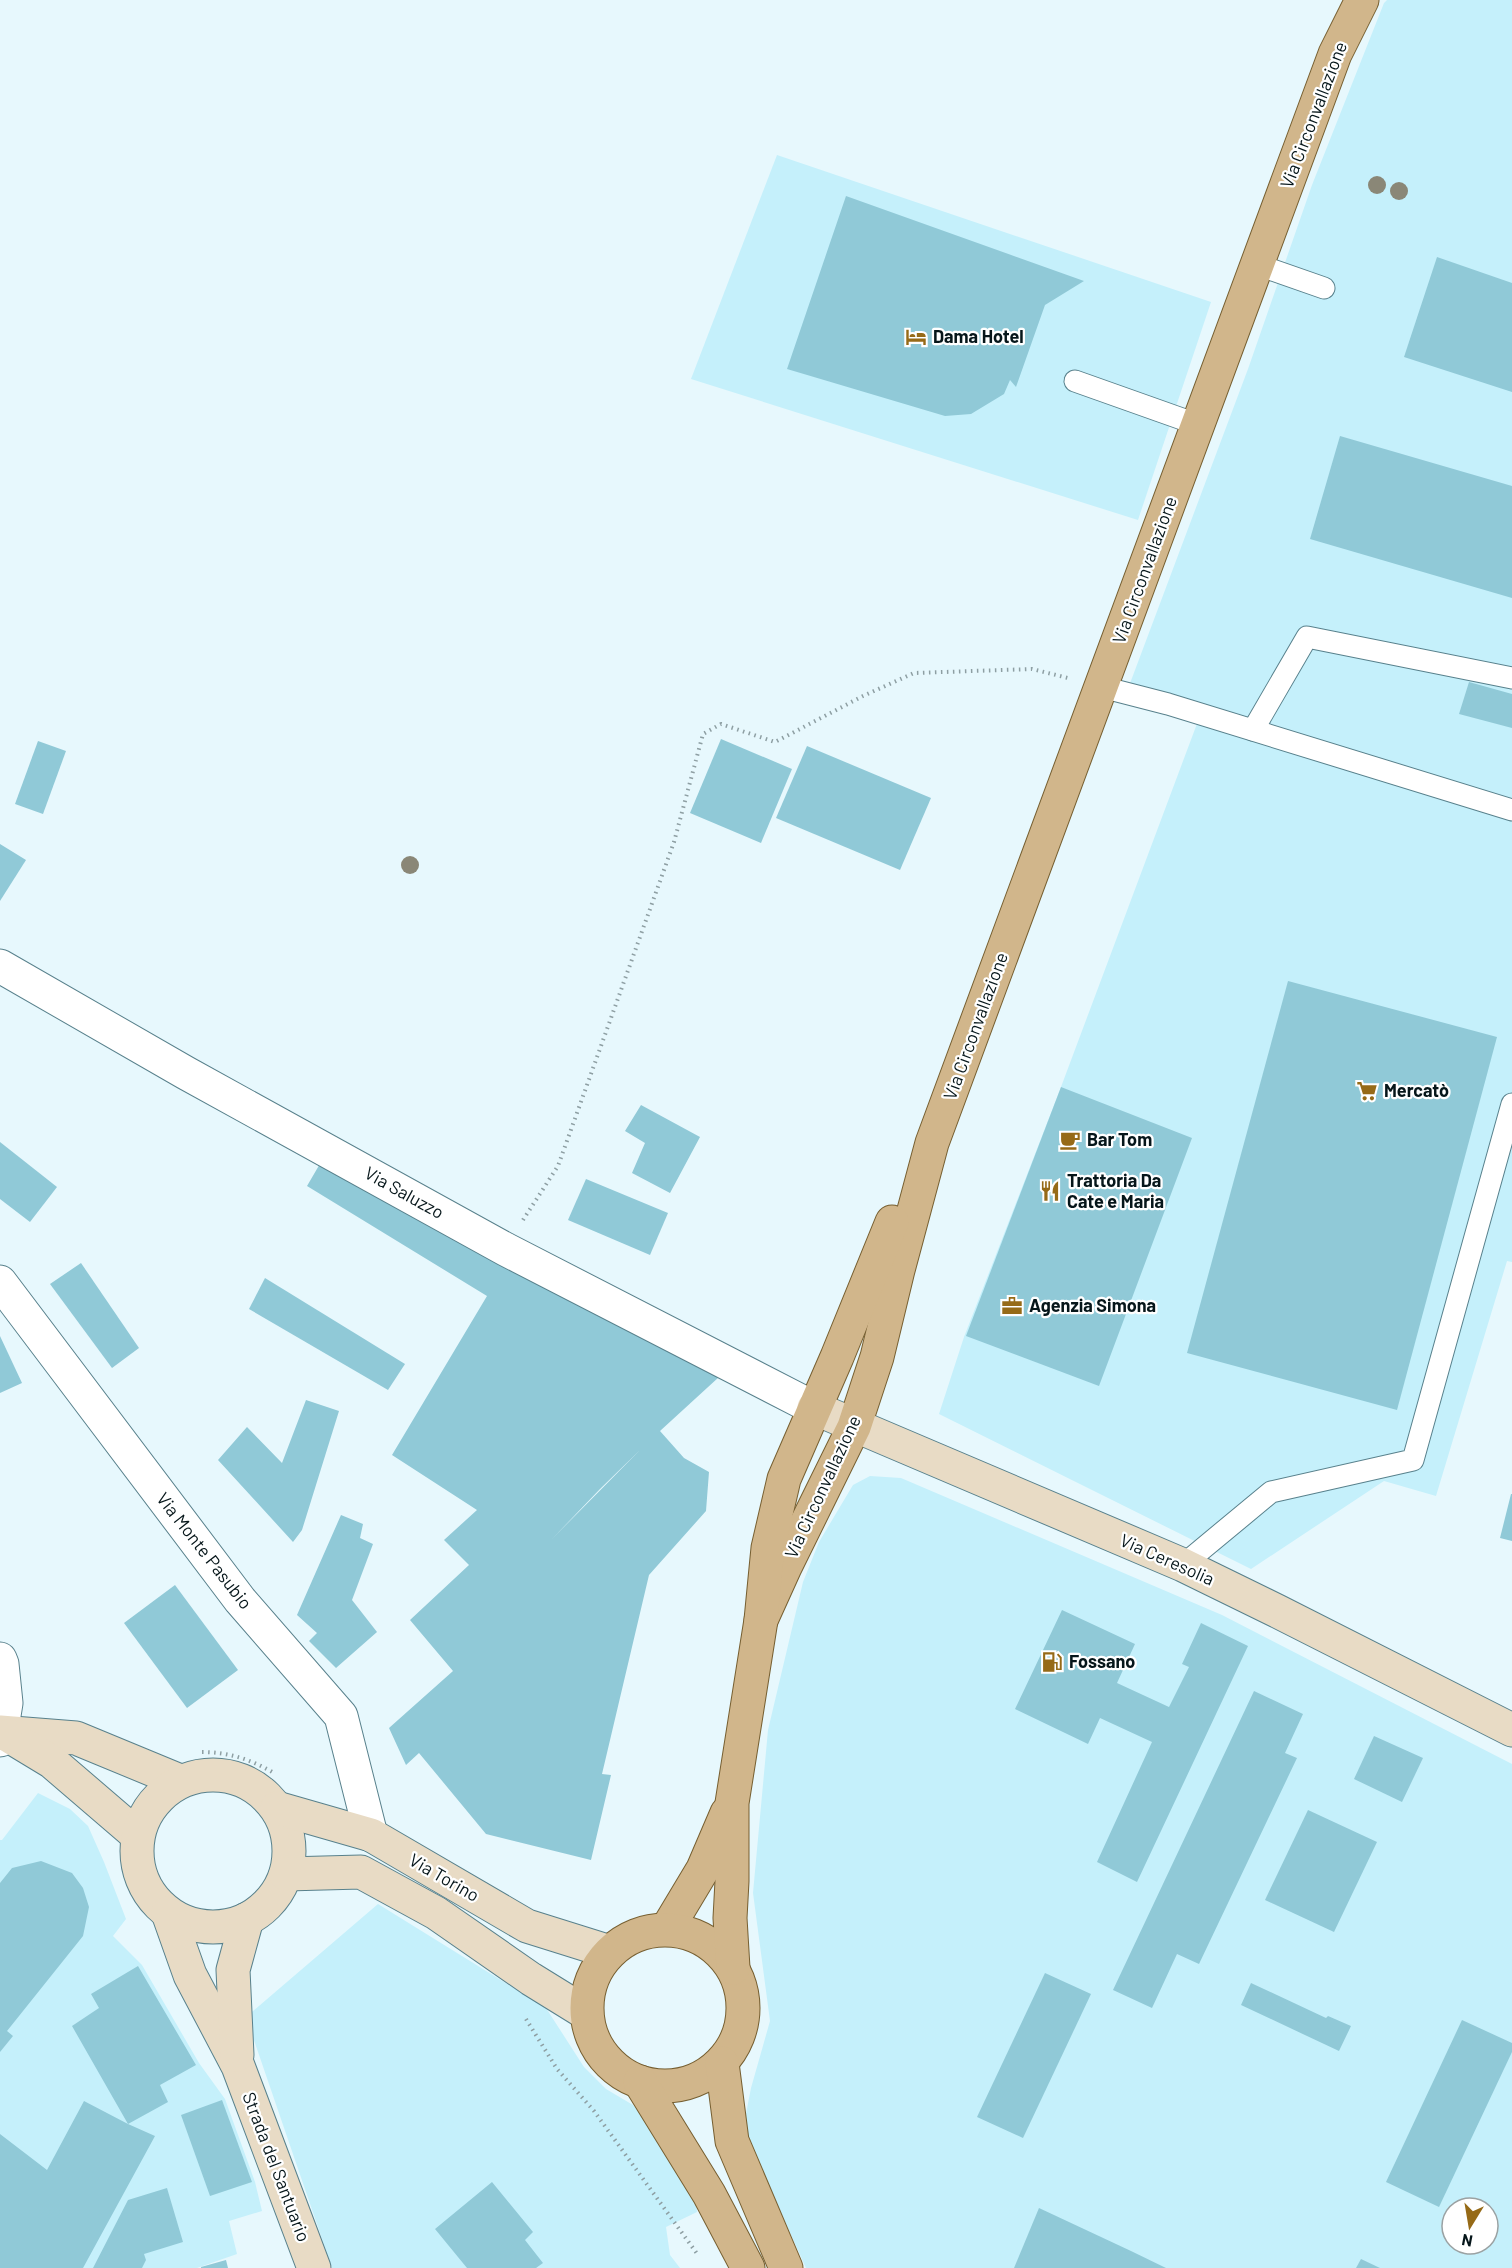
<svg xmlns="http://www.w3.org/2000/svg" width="1512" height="2268" viewBox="0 0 1512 2268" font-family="Barlow,sans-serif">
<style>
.built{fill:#c5f0fb;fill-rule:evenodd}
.building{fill:#90c9d7;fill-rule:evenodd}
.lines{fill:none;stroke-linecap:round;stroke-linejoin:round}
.lane-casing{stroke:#58818c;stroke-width:23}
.street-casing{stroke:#58818c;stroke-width:35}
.secondary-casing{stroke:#58818c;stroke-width:35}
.primary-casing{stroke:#765f31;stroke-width:35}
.path{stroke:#8e9fa3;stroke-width:4;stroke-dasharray:1.5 4.5;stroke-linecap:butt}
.lane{stroke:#fff;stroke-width:21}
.street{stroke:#fff;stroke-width:33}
.secondary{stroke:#e8dbc5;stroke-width:33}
.primary{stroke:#d1b68b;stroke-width:33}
.tree{fill:#8a8777}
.labels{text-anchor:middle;stroke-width:4.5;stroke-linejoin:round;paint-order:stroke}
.street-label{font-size:18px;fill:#06161a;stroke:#fff}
.poi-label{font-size:18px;font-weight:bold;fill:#06161a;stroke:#fff;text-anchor:start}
</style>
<rect width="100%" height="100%" fill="#e7f8fd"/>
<g class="built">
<path d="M1387 0H1512V1262L1507 1261 1436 1496 1384 1481 1251 1569 939 1414 964 1337 1061 1087 1198 721 1126 694 1248 369 1312 185 1384 3Z"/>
<path d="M777 155 1211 302 1138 520 691 379Z"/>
<path d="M870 1476 901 1478 1222 1615 1512 1764V2268H806L743 2129 751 2088 770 2021 753 1893 768 1730 803 1582 819 1542 853 1485ZM1452 2208H1488V2244H1452Z"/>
<path d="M38 1793 70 1809 88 1826 104 1862 126 1919 113 1936 142 1965 199 2063 225 2099 255 2182 262 2211 229 2221 237 2254 197 2268H0V1840H2Z"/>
<path d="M378 1904 546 2008 584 2067 606 2089 633 2105 676 2155 696 2199 697 2212 666 2227 670 2255 680 2268H332L246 2017Z"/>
</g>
<g class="building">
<path d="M846 196 1084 281 1045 305 1016 387 1010 380 1004 394 971 414 945 416 787 369Z"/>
<path d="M1437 257 1512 283V392L1404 357Z"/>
<path d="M1340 436 1512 486V598L1310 539Z"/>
<path d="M1469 682 1512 694V728L1459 714Z"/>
<path d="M721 739 792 769 761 843 690 813Z"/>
<path d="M38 741 66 751 43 814 15 804Z"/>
<path d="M807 746 931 798 900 870 776 818Z"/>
<path d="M0 844 26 860 0 901Z"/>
<path d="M1288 981 1497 1037 1397 1410 1187 1353Z"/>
<path d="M1061 1087 1192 1138 1099 1386 966 1336Z"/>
<path d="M641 1105 700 1137 670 1193 632 1173 645 1143 625 1131Z"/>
<path d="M0 1142 57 1187 30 1222 0 1199Z"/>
<path d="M321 1162 509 1269 719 1377 660 1431 684 1458 709 1472 706 1511 649 1575 602 1774 611 1775 591 1860 486 1834 419 1753 406 1765 389 1728 453 1671 410 1620 469 1565 444 1540 477 1510 392 1455 487 1296 307 1186ZM640 1450 552 1539 600 1489Z"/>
<path d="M586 1179 668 1213 650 1255 568 1220Z"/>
<path d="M81 1263 139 1348 112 1368 50 1284Z"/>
<path d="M265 1278 405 1364 388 1390 249 1309Z"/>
<path d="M0 1336 22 1383 0 1393Z"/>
<path d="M306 1400 339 1411 302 1530 293 1542 218 1460 247 1427 282 1463Z"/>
<path d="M1511 1494H1512V1541L1500 1538Z"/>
<path d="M341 1515 363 1524 360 1538 373 1544 352 1600 377 1632 336 1668 309 1641 317 1633 297 1615Z"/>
<path d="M175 1585 238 1670 187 1708 124 1623Z"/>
<path d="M1062 1610 1135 1644 1117 1683 1169 1707 1189 1667 1182 1664 1201 1623 1248 1646 1137 1882 1097 1862 1152 1742 1100 1718 1088 1744 1015 1709Z"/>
<path d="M1254 1691 1303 1714 1285 1753 1297 1758 1199 1964 1177 1954 1152 2008 1113 1990Z"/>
<path d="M1374 1736 1423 1758 1402 1802 1354 1779Z"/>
<path d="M1308 1810 1377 1842 1334 1932 1265 1900Z"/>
<path d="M41 1861 72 1873 83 1888 89 1907 83 1936 7 2031 13 2036 0 2052V1883L12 1868Z"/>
<path d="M138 1966 196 2065 160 2085 168 2102 128 2124 72 2026 99 2008 91 1994Z"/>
<path d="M1045 1973 1091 1994 1023 2138 977 2117Z"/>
<path d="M1251 1983 1326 2018 1328 2016 1351 2026 1339 2051 1241 2005Z"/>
<path d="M1462 2020 1512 2043V2052L1439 2207 1386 2182Z"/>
<path d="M222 2100 252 2182 210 2196 181 2115Z"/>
<path d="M84 2101 128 2124 155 2136 83 2268H0V2134L47 2170Z"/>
<path d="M492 2182 533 2232 525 2240 543 2263 536 2268H467L435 2229Z"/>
<path d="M167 2188 183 2242 144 2254 146 2260 142 2268H93L128 2200Z"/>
<path d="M1039 2208 1131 2251 1166 2268H1014Z"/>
<path d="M1361 2259 1380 2268H1356Z"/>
<path d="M226 2260 228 2268H201V2267Z"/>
</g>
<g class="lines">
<g class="lane-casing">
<g id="lane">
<path d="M1258 265 1324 288"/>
<path d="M1075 381 1199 425"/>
<path d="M1102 687 1168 704 1512 810"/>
<path d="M1253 730 1307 637 1512 678"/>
<path d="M1183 1565 1271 1492 1413 1460 1512 1104"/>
</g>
</g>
<g class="street-casing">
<g id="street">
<path d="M0 966 186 1073 505 1249 814 1408"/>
<path d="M0 1282 240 1600 341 1716 371 1835"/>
<path d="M0 1659 2 1664 6 1703 0 1740"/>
</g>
</g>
<g class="secondary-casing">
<g id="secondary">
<path d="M814 1408 1183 1565 1277 1611 1512 1730"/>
<path d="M0 1732 76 1738 180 1781"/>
<path d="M9 1736 52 1762 137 1835"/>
<circle cx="213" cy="1851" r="76"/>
<path d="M277 1808 371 1835 527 1926 610 1952"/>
<path d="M286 1874 361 1872 436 1913 531 1979 586 2013"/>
<path d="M168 1913 190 1975 238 2066 314 2268"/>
<path d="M237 2055 233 1970 247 1919"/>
</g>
</g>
<g class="primary-casing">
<g id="primary">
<path d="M761 1620 785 1567 854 1427 877 1357 898 1270 932 1143 1335 54 1362 0"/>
<path d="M667 1929 703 1869 727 1813"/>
<circle cx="665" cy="2008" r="78"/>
<path d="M733 1968 730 1918 732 1881V1803L761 1620 768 1548 784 1479 837 1357 892 1222"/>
<path d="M722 2063 732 2141 786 2268"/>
<path d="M640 2082 709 2194 748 2268"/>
</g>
</g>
<g class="path">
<path d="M523 1220 558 1166 674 842 703 734 721 724 775 742 863 696 914 673 1032 669 1068 678"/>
<path d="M202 1752C229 1752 252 1760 274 1773"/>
<path d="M526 2019 557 2069 594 2111 698 2255"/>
</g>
<use href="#lane" class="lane"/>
<use href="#street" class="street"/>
<use href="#secondary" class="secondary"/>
<use href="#primary" class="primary"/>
</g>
<g class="tree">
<circle cx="1377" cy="185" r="9"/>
<circle cx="1399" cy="191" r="9"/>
<circle cx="410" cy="865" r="9"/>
</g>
<defs>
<g id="hotel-bare" transform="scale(1.62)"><path d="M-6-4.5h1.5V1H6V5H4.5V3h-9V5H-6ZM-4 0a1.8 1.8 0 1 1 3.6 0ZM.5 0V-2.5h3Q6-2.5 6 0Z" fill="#966a17" stroke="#fff" stroke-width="2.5" paint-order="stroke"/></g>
<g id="supermarket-bare" transform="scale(1.62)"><path d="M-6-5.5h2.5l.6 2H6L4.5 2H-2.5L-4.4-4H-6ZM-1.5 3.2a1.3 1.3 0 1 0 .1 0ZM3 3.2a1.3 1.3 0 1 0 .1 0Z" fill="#966a17" stroke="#fff" stroke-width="2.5" paint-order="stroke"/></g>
<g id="cafe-bare" transform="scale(1.62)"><path d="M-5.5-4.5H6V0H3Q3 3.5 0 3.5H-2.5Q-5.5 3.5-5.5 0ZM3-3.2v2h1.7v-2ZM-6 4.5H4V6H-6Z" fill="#966a17" stroke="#fff" stroke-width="2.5" paint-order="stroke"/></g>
<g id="restaurant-bare" transform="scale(1.62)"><path d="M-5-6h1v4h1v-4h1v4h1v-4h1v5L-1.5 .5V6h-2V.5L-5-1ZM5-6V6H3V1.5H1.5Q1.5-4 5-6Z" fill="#966a17" stroke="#fff" stroke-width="2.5" paint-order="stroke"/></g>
<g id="office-bare" transform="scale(1.62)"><path d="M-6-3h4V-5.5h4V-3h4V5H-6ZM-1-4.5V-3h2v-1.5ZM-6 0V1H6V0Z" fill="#966a17" stroke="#fff" stroke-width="2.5" paint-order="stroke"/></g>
<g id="fuel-bare" transform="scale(1.62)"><path d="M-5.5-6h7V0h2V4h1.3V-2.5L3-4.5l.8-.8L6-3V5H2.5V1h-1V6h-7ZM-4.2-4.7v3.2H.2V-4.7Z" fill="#966a17" stroke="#fff" stroke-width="2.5" paint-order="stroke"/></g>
</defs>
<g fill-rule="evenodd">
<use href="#hotel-bare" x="916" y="337"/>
<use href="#supermarket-bare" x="1367" y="1091"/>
<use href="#cafe-bare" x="1070" y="1140"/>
<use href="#restaurant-bare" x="1050" y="1191"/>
<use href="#office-bare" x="1012" y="1306"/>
<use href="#fuel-bare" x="1052" y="1662"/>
</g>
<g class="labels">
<g class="street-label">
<text transform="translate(1314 115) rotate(-69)" y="6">Via Circonvallazione</text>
<text transform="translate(1145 570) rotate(-70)" y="6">Via Circonvallazione</text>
<text transform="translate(976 1026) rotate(-70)" y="6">Via Circonvallazione</text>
<text transform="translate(404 1193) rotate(29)" y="6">Via Saluzzo</text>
<text transform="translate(823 1487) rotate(-65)" y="6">Via Circonvallazione</text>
<text transform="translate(204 1551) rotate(52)" y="6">Via Monte Pasubio</text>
<text transform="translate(1167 1560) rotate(24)" y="6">Via Ceresolia</text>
<text transform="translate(444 1878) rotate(30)" y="6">Via Torino</text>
<text transform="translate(276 2167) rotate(69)" y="6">Strada del Santuario</text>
</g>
<g class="poi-label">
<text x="933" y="343">Dama Hotel</text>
<text x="1384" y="1097">Mercatò</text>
<text x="1087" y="1146">Bar Tom</text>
<text x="1067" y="1187">Trattoria Da<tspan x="1067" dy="21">Cate e Maria</tspan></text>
<text x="1029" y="1312">Agenzia Simona</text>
<text x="1069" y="1668">Fossano</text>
</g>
</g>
<g transform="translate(1470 2226) rotate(191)"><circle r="28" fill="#ffffff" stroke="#9ba2a3" stroke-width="1.5"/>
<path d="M0-4.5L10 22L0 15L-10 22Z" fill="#966a17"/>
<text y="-9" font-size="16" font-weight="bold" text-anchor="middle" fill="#06161a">N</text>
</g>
</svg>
